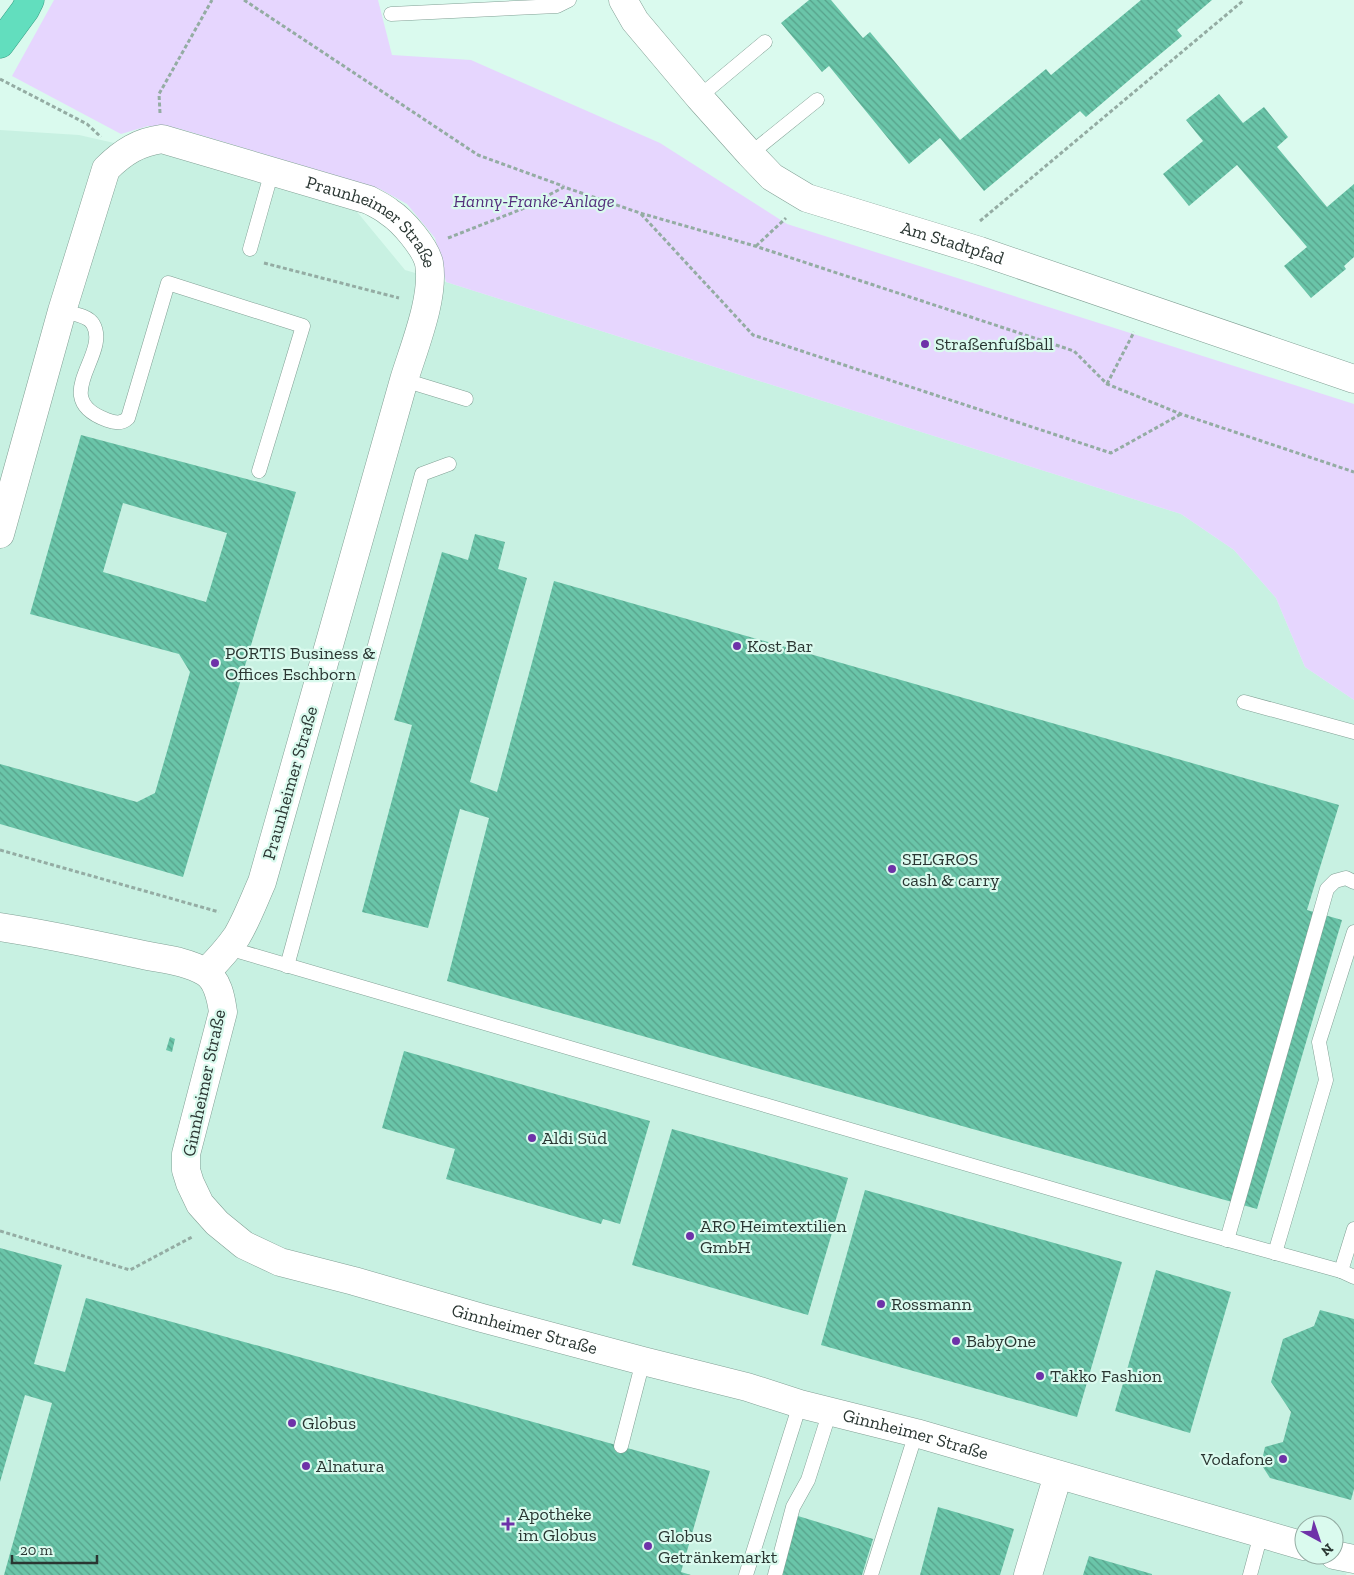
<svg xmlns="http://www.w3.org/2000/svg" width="1354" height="1575" viewBox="0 0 1354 1575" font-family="'Zilla Slab',serif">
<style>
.built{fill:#c8f1e2;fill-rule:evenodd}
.park{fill:#e6d6fe}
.building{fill:url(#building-back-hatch);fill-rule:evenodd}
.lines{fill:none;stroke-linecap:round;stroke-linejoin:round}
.service-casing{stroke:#82a095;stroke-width:15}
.minor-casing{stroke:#82a095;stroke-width:29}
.trunk-casing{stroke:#359d83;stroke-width:29}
.path{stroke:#94aca3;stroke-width:3;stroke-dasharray:4 2.5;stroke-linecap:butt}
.service{stroke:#fff;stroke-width:14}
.minor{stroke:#fff;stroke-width:28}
.trunk{stroke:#62debe;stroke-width:28}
.poi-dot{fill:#6e32a8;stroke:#dafaee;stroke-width:2}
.labels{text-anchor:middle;stroke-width:4.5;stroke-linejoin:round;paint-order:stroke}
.park-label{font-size:18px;font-style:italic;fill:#542f7c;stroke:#dafaee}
.street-label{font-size:18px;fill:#2a3632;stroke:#dafaee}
.poi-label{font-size:18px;fill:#2a3632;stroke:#dafaee;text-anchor:start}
</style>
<defs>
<pattern id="building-back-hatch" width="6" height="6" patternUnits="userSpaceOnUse" patternTransform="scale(1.25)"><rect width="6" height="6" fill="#6ac5a9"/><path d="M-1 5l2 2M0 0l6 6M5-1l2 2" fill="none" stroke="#57a18a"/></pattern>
</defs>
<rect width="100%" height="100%" fill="#dafaee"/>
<path class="built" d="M0 130 79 135 185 159 353 207 405 270 446 282 1181 514 1234 550 1276 598 1305 667 1354 700V1548L1346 1575H0ZM1304 1525H1334V1555H1304Z"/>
<path class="park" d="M54 0H378L392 55 471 60 660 143 787 224 1354 404V700L1305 667 1276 598 1234 550 1181 514 446 282 435 238 407 204 380 189 177 128 148 126 121 134 12 76Z"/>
<g class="building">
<path d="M809 0H831L863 38 870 32 960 140 1046 69 1051 75 1141 0H1212L1177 30 1182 36 1134 76 1086 117 1080 111 984 191 940 138 909 164 829 66 822 72 781 23Z"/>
<path d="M1219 94 1243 123 1264 107 1288 137 1277 147 1327 207 1354 184V257L1344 266 1346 269 1311 298 1284 266 1307 247 1237 165 1189 206 1163 174 1203 141 1186 120Z"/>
<path d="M81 435 296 492 183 877 0 824V764L137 802 155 793 190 672 179 654 30 614ZM123 503 227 533 206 602 103 572Z"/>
<path d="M475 534 505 542 498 569 527 578 470 782 497 792 554 581 1339 805 1307 910 1342 920 1257 1209 447 981 489 818 460 809 428 928 362 912 412 725 394 720 442 552 468 560Z"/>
<path d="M170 1037 175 1039 172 1052 166 1050Z"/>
<path d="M404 1051 650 1121 620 1224 603 1219 601 1224 446 1179 455 1149 382 1128Z"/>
<path d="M672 1129 848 1178 808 1315 632 1265Z"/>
<path d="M865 1190 1122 1262 1077 1417 821 1345Z"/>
<path d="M0 1248 62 1265 34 1364 65 1372 86 1298 710 1471 681 1572 691 1575H4L52 1403 25 1395 0 1482Z"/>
<path d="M1156 1270 1231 1292 1190 1433 1115 1411Z"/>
<path d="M1320 1310 1354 1319V1489L1351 1500 1270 1478 1261 1464 1265 1447 1283 1442 1291 1412 1271 1382 1283 1339 1314 1326Z"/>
<path d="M938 1507 1014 1529 1000 1575H920Z"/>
<path d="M798 1516 873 1539 862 1575H780Z"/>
<path d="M1089 1556 1152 1574V1575H1083Z"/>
</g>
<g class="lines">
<g class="service-casing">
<g id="service">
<path d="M391 14 557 6 569 0"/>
<path d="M699 97 765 42"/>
<path d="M750 154 817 100"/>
<path d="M250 249 272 171"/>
<path d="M62 311C72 314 88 315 93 324 111 355 47 398 107 420 115 423 122 424 128 418L168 283 303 326 259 471"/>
<path d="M404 380 466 399"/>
<path d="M1244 702 1354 732"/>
<path d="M228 948 1189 1229 1341 1271 1354 1277"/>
<path d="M287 966 422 474 449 464"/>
<path d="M1227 1240 1327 889 1335 881 1346 878 1354 882"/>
<path d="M1275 1253 1326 1080 1319 1042 1354 932"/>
<path d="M1341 1271 1354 1229"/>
<path d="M621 1446 643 1361"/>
<path d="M746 1575 800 1404"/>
<path d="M775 1575 793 1507 808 1480 830 1411"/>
<path d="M871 1575 916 1433"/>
<path d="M1250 1575 1261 1534"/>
</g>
</g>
<g class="minor-casing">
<g id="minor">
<path id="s1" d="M623 0 635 21 699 97 750 154 772 177 807 198 980 251 1354 379"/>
<path id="s2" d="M0 534 62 311 106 169C123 152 139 142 162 139L369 200C376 204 383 207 389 212 403 221 425 247 429 263 435 297 414 347 404 380L262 882C254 900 247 919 237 936 228 949 217 961 206 972"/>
<path id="s3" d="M0 927C47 934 93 944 139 954 160 959 185 960 205 972 218 980 221 998 223 1012L186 1154V1170L190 1183 200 1204 217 1223 244 1245 280 1262 354 1281 482 1318 643 1361 747 1387 800 1404 916 1433 1304 1546"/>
<path d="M1334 1555 1354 1559"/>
<path d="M1028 1575 1058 1475"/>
</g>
</g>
<g class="trunk-casing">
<path id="trunk" d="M0 44 25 10 30 0"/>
</g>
<g class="path">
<path d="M244 0 478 155 563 186"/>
<path d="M0 79 87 124 101 137"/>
<path d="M160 113 159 94 212 0"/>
<path d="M641 214 753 335 1111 453 1181 414"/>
<path d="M980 221 1244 0"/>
<path d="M448 238 522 209 564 187 640 213 755 246 1074 351 1107 384 1181 414 1354 472"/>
<path d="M756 246 786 218"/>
<path d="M264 263 399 298"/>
<path d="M1107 384 1134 332"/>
<path d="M0 850 219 912"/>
<path d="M0 1231 130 1270 192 1237"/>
</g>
<use href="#service" class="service"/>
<use href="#minor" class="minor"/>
<use href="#trunk" class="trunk"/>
</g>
<g class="poi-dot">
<circle cx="925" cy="344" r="5"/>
<circle cx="737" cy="646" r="5"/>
<circle cx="215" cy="663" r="5"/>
<circle cx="892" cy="869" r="5"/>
<circle cx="532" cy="1138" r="5"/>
<circle cx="690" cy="1236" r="5"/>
<circle cx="881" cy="1304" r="5"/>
<circle cx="956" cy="1341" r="5"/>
<circle cx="1040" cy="1376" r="5"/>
<circle cx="292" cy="1423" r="5"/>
<circle cx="1283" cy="1459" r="5"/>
<circle cx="306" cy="1466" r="5"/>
<path d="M505.5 1516.5h5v5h5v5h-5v5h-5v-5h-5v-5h5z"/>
<circle cx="648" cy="1546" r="5"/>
</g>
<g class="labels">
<g class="park-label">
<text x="534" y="207">Hanny-Franke-Anlage</text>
</g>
<g class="street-label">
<text dy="6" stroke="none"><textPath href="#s2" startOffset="675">Praunheimer Straße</textPath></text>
<text dy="6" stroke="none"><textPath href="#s1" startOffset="425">Am Stadtpfad</textPath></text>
<text transform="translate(290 783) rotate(-74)" y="6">Praunheimer Straße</text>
<text transform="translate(204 1083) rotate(-78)" y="6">Ginnheimer Straße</text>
<text dy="6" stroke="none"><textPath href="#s3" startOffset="809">Ginnheimer Straße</textPath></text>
<text dy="6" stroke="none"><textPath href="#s3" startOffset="1214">Ginnheimer Straße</textPath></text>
</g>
<g class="poi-label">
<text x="935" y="350">Straßenfußball</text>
<text x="747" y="652">Kost Bar</text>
<text x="225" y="659">PORTIS Business &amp;<tspan x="225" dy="21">Offices Eschborn</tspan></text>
<text x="902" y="865">SELGROS<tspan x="902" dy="21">cash &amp; carry</tspan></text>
<text x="542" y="1144">Aldi Süd</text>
<text x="700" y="1232">ARO Heimtextilien<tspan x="700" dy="21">GmbH</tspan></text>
<text x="891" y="1310">Rossmann</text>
<text x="966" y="1347">BabyOne</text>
<text x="1050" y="1382">Takko Fashion</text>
<text x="302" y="1429">Globus</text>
<text x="1273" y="1465" text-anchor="end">Vodafone</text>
<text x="316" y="1472">Alnatura</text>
<text x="518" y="1520">Apotheke<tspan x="518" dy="21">im Globus</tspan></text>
<text x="658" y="1542">Globus<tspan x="658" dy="21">Getränkemarkt</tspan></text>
</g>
</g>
<g transform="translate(1319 1540) rotate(140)"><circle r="24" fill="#dafaee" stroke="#94aca3"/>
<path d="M0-4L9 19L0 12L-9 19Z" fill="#6e32a8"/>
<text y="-8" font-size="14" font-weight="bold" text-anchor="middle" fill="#2a3632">N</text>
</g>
<path d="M12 1555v8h85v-8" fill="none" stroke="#2a3632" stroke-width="2.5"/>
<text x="20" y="1555" font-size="15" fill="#2a3632" stroke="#dafaee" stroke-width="4" paint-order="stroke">20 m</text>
</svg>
